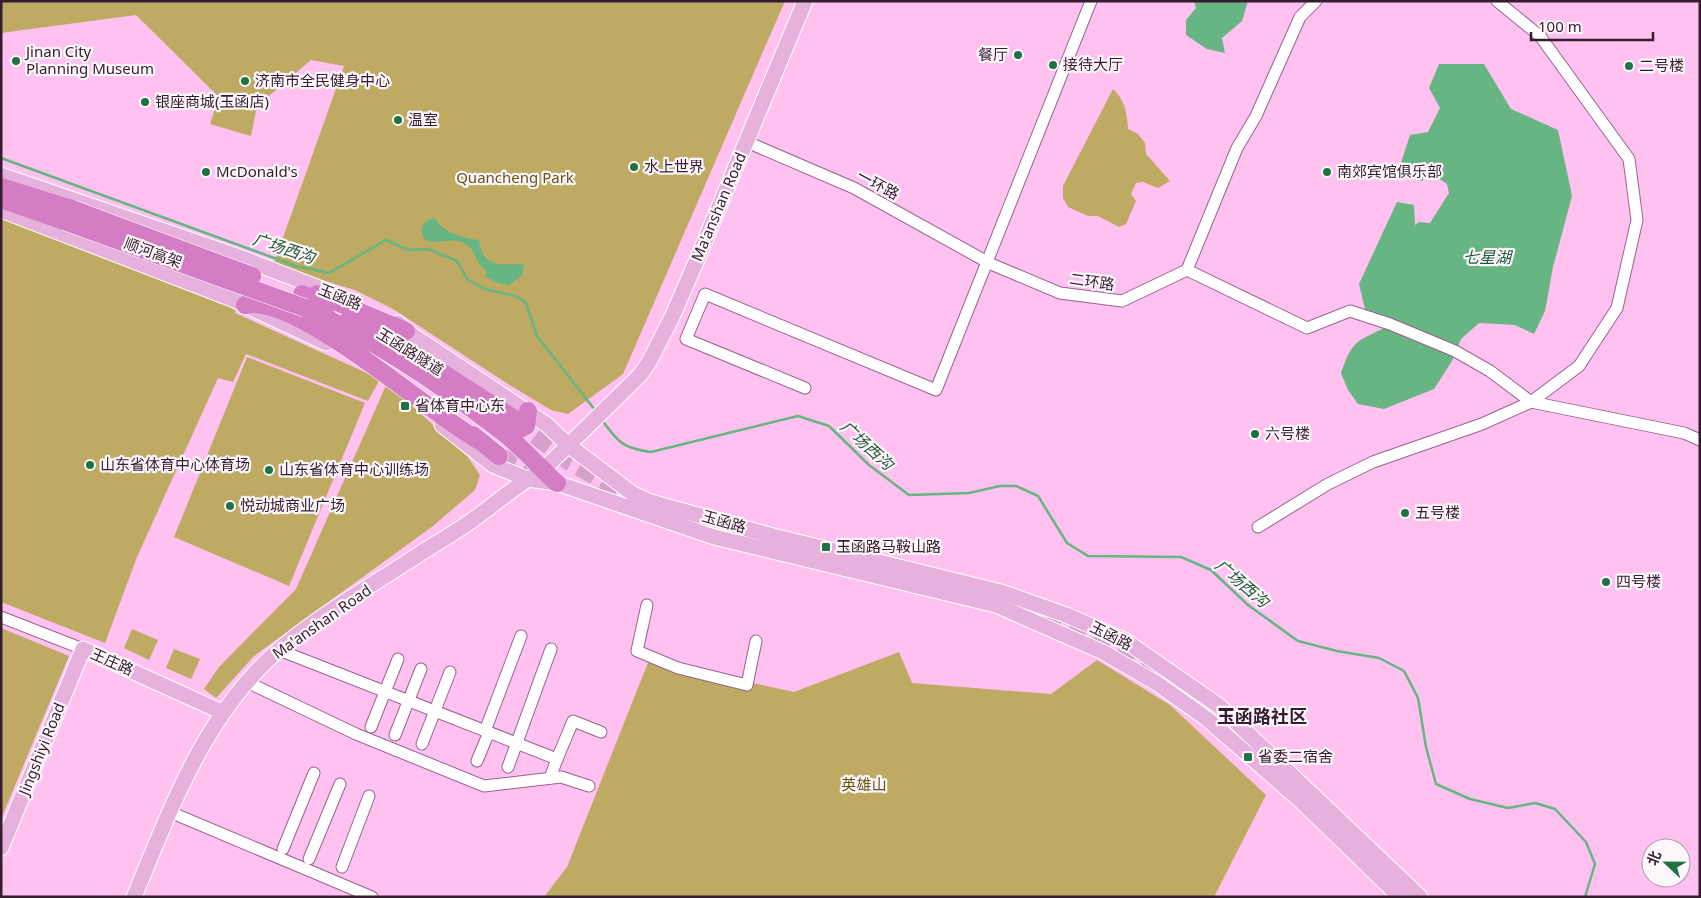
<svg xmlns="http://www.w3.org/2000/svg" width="1701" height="898" viewBox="0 0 1701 898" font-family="'Noto Sans','Noto Sans SC',sans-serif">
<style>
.green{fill:#beaa63}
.water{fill:#66b582}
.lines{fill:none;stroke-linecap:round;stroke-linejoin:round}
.stream{stroke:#66b582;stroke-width:2.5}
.highway-tunnel{stroke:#d5a0c9;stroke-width:18;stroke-dasharray:18 9;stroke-linecap:butt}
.minor-casing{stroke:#99638e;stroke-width:13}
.major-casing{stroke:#fff;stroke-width:17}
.highway-casing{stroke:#fff;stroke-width:19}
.minor{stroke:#fff;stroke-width:11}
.major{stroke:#e6b1dc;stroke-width:15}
.highway{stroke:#d57dc4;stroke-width:18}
.highway-bridge-casing{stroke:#fff;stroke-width:19;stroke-linecap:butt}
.highway-bridge{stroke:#d57dc4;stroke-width:18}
.poi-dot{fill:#1f7244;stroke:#fdf6fb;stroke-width:2}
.labels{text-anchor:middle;stroke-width:4.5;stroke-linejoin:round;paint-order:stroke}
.poi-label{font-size:15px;fill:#331d2f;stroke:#fdf6fb;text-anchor:start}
.park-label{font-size:15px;fill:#645414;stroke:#fdf6fb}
.street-label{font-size:15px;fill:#331d2f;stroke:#fdf6fb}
.water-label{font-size:16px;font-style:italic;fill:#205937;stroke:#fdf6fb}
.quarter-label{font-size:18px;font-weight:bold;fill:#331d2f;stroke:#fdf6fb}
</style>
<rect width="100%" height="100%" fill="#fec1f0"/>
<g class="green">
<path d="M1 1H785L623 374 568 414 551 410 508 384 393 309 355 290 292 271 274 263 344 66 311 60 257 106 251 136 210 124 219 97 136 15 1 33Z"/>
<path d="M1113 89C1125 100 1127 113 1128 129L1138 134 1145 143 1146 154 1170 181 1158 188 1143 182 1136 183 1131 194 1136 201 1126 224 1119 227 1098 216H1088L1068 207 1063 198V186Z"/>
<path d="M1 216 237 306 235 313 380 379 368 401 246 354 233 382 218 378 137 557 105 643 1 602Z"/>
<path d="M247 357 365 403 289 586 174 537Z"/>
<path d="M387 383 468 457 480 475 475 490 433 526 254 656 216 698 204 689 219 667 296 589Z"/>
<path d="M1 628 69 656 1 819Z"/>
<path d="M132 629 158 640 149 660 124 648Z"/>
<path d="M174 649 200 659 191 679 166 668Z"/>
<path d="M899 652 912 683 1051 694 1097 660 1170 705 1266 795 1214 897H544L567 867 649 660 794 692Z"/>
</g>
<g class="water">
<path d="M1194 1H1248L1242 21 1222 38 1225 53 1207 49 1186 35V20L1196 8Z"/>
<path d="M1439 64H1484L1511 109 1558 130 1572 196 1553 267 1545 311 1534 334 1515 325 1479 323 1461 339 1452 361 1434 389 1384 409 1358 404 1348 390 1341 373C1345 362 1349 349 1358 342 1368 334 1380 332 1390 324L1365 309 1359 284 1397 202 1414 205 1415 225 1419 222 1430 223 1449 193 1447 184 1428 171 1422 181 1397 175 1410 135 1428 132 1440 108 1429 88Z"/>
<path d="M435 218C441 232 464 239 479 240 482 269 501 264 524 264L522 275 509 285 497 283 485 276 487 271C475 265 477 249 464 243 450 236 438 246 425 240 418 229 423 220 435 218Z"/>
</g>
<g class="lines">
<g class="stream">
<path d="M1 158 296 266 329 273 386 240 408 250 428 249 457 261 468 280 485 289 518 297 526 303 537 336 595 410"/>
<path d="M601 419C618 442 622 448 651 452L798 416 829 426 869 465 909 495 969 493 1000 486H1016L1038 496 1067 543 1088 556 1181 557 1211 570 1248 605 1298 641 1337 651 1379 658 1404 671 1418 698 1426 747 1436 784 1470 799 1508 808 1535 803 1555 809 1586 842 1595 864 1585 897"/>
</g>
<g class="highway-tunnel">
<path d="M514 419 570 462 619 489"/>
<path d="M499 456 552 478"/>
<path d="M1020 605 1119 648 1163 675"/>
</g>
<g class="minor-casing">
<g id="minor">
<path d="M1316 1 1300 17 1256 116 1237 148 1187 270 1307 328 1350 311 1390 324 1455 351 1490 371 1531 402 1684 433 1700 440"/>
<path d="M747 142 854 188 991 264 1060 293 1122 301 1187 270"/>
<path d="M805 388 686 339 705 294 936 390 1091 1"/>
<path d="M1258 527 1328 484 1373 462 1482 424 1531 402 1579 366 1617 308 1637 220 1629 159 1540 36 1497 1"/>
<path d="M647 605 637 651 678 668 747 685 756 641"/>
<path d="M1 617 83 649"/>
<path d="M279 650 557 759 550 778"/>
<path d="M247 682 356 734 484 786 561 777 589 786"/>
<path d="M371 727 398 659"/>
<path d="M485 731 521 636"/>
<path d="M395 735 421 669"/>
<path d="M422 744 450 672"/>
<path d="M557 759 573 721 601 732"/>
<path d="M477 761 489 732"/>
<path d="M508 767 551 649"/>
<path d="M170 812 372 897"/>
<path d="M283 849 314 773"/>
<path d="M309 859 340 784"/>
<path d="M342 867 369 796"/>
</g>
</g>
<g class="major-casing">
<g id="major">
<path d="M1 175 234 255 332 293"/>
<path d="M1 210 232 299 326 343"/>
<path d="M398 323 406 331 547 425 568 445 633 494 651 502 769 535 1001 592 1066 615 1124 640 1219 706 1420 897"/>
<path d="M442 425 493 465 527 479 557 483 714 537 996 605 1103 652 1158 684 1207 719 1301 801 1400 897"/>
<path d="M1 848 83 649 222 712"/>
<path d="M134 897C170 811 202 720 272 656 316 616 375 584 424 551 442 540 461 529 478 516 500 500 519 483 543 470L640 375 649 362 672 317 699 255 805 1"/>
</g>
</g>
<g class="highway-casing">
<g id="highway">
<path d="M1 187 72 209"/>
<path d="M1 199 64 221"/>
<path d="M302 294 327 306"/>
<path d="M317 294 406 331"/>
<path d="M245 305C297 292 431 416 482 442"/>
<path d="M305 308C373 339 442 385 501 431 521 446 538 466 557 483"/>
<path d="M350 317 372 328 513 418"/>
<path d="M502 431 511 434 526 426 528 411"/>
<path d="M473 435 499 456"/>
</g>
</g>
<use href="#minor" class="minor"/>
<use href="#major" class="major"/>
<use href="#highway" class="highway"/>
<g class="highway-bridge-casing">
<g id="highway-bridge">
<path d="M72 209 252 276"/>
<path d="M64 221 305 308"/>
</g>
</g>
<use href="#highway-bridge" class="highway-bridge"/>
</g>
<g class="poi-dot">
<circle cx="1018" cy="55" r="5"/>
<circle cx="16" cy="61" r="5"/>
<circle cx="1053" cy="65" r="5"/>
<circle cx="1629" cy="66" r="5"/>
<circle cx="245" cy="81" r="5"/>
<circle cx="145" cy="102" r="5"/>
<circle cx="398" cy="120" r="5"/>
<circle cx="634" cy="167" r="5"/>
<circle cx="206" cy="172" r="5"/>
<circle cx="1327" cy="172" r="5"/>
<rect x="400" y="401" width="10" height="10" rx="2.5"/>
<circle cx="1255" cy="434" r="5"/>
<circle cx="90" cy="465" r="5"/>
<circle cx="269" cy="470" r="5"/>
<circle cx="230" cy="506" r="5"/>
<circle cx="1405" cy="513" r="5"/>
<rect x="821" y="542" width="10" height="10" rx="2.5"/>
<circle cx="1606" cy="582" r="5"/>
<rect x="1243" y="752" width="10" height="10" rx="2.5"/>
</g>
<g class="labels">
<g class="poi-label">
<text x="26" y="57">Jinan City<tspan x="26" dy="17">Planning Museum</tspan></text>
<text x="1008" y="60" text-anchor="end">餐厅</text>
<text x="1063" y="70">接待大厅</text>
<text x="1639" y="71">二号楼</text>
<text x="255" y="86">济南市全民健身中心</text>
<text x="155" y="107">银座商城(玉函店)</text>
<text x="408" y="125">温室</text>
<text x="644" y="172">水上世界</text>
<text x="216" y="177">McDonald's</text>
<text x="1337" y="177">南郊宾馆俱乐部</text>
<text x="415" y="411">省体育中心东</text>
<text x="1265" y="439">六号楼</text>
<text x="100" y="470">山东省体育中心体育场</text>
<text x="279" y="475">山东省体育中心训练场</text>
<text x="240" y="511">悦动城商业广场</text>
<text x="1415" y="518">五号楼</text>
<text x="836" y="552">玉函路马鞍山路</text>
<text x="1616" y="587">四号楼</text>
<text x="1258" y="762">省委二宿舍</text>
</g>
<g class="park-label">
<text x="515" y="183">Quancheng Park</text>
<text x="864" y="790">英雄山</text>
</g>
<g class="street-label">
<text transform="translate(878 185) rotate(28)" y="5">一环路</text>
<text transform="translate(719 207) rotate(-67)" y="5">Ma'anshan Road</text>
<text transform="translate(153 253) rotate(20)" y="5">顺河高架</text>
<text transform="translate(1092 282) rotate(8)" y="5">二环路</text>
<text transform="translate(340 297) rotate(22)" y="5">玉函路</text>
<text transform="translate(410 352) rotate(32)" y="5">玉函路隧道</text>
<text transform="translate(724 522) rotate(16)" y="5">玉函路</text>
<text transform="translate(322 622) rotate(-35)" y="5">Ma'anshan Road</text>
<text transform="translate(1111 636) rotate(27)" y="5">玉函路</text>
<text transform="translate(112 662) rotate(24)" y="5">王庄路</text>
<text transform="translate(42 749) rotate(-68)" y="5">Jingshiyi Road</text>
</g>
<g class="water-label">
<text transform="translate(284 248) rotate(18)" y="6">广场西沟</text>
<text x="1487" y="263">七星湖</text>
<text transform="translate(867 445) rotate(42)" y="6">广场西沟</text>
<text transform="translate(1242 583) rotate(40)" y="6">广场西沟</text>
</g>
<g class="quarter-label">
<text x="1262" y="723">玉函路社区</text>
</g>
</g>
<rect width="1701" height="898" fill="none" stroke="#331d2f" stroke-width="5"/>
<g transform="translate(1666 863) rotate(292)"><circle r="24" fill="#fdf6fb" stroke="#ac9fa9"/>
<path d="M0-4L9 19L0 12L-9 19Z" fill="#1f7244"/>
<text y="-8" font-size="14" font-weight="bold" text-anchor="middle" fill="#331d2f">北</text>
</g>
<path d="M1531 32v8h122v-8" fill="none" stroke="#331d2f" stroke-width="2.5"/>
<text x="1538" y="32" font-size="15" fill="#331d2f" stroke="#fdf6fb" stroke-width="4" paint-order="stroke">100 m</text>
</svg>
